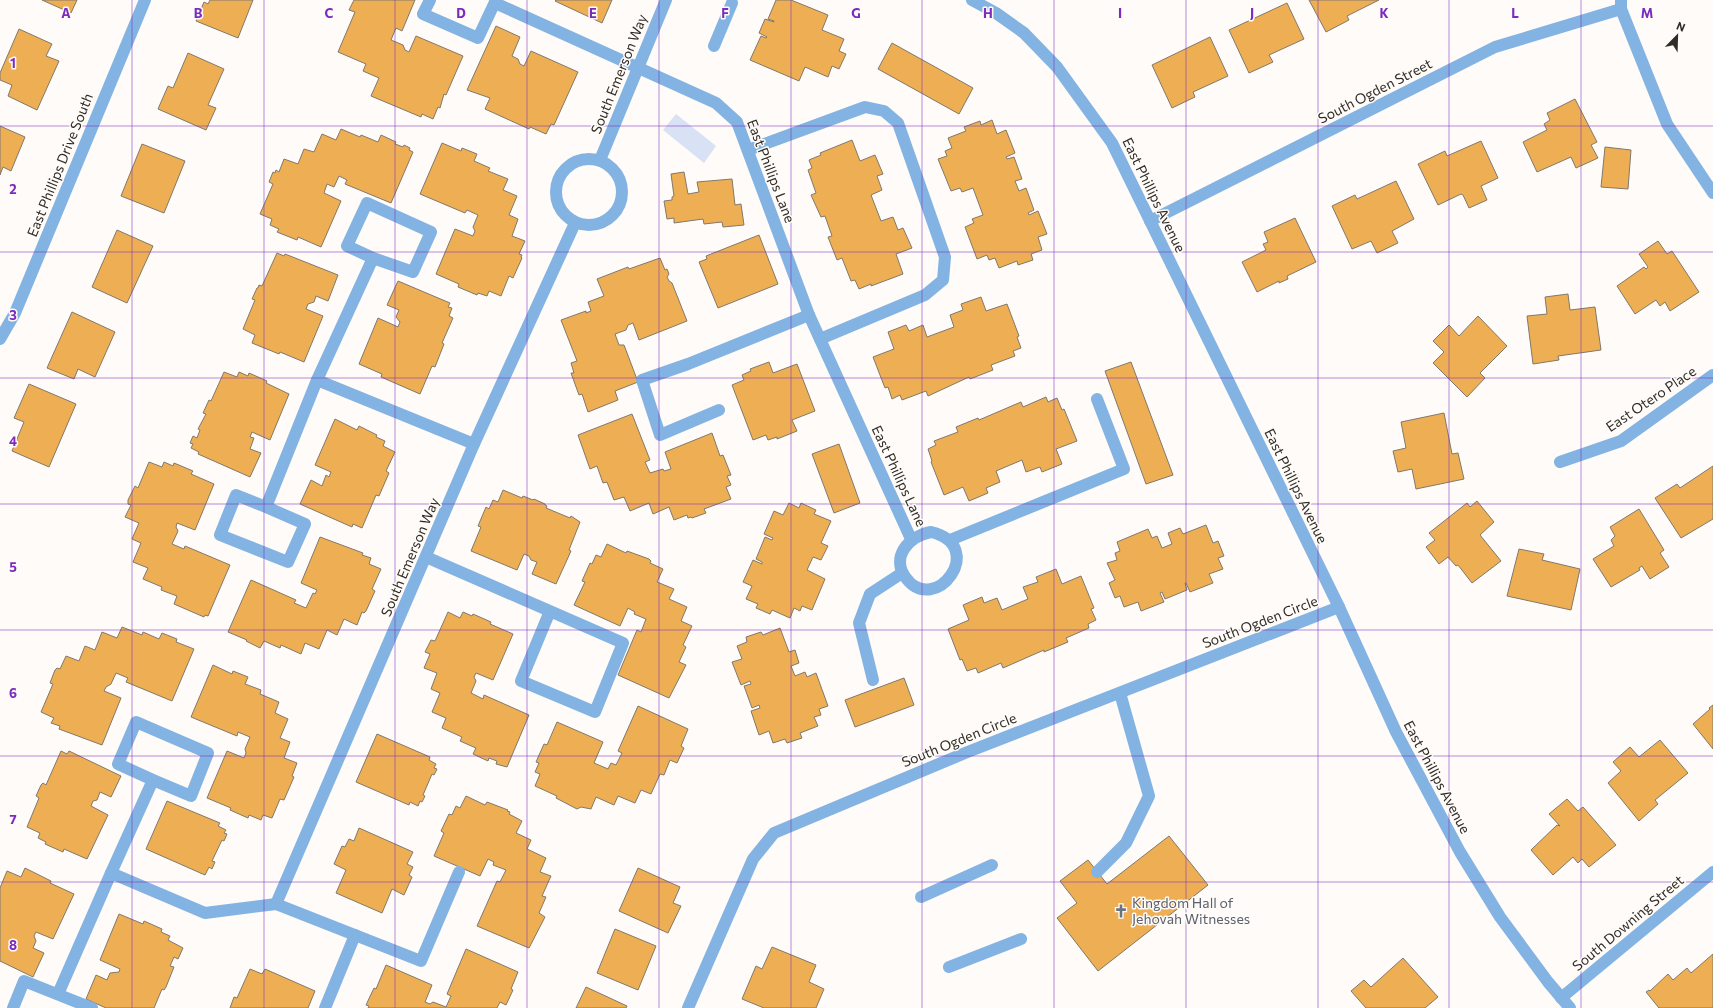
<svg xmlns="http://www.w3.org/2000/svg" width="1713" height="1008" viewBox="0 0 1713 1008" font-family="Commissioner,sans-serif">
<style>
.water{fill:#d9e2f4}
.building{fill:#eeaf54;stroke:#82786a}
.lines{fill:none;stroke-linecap:round;stroke-linejoin:round}
.minor{stroke:#82b3e2;stroke-width:12}
.grid{fill:none;stroke:#7b2cbf;stroke-width:1;stroke-opacity:0.55}
.labels{text-anchor:middle;stroke-width:3;stroke-linejoin:round;paint-order:stroke}
.street-label{font-size:14px;fill:#302c26;stroke:#fefbf8}
.worship-label{font-size:14px;fill:#5b616d;stroke:#fefbf8;text-anchor:start}
.grid-label{font-size:13px;text-anchor:middle;font-weight:bold;fill:#7b2cbf;stroke:#fefbf8;stroke-width:3;stroke-linejoin:round;paint-order:stroke}
</style>
<rect width="100%" height="100%" fill="#fefbf8"/>
<path class="water" d="M676 114 716 146 704 163 663 130Z"/>
<g class="building">
<path d="M42 0H77L71 13Z"/>
<path d="M210 0H253L238 38 196 21 204 2 208 4Z"/>
<path d="M354 0H415L402 31 396 28 391 40 403 45 405 50 409 52 416 36 463 56 446 95 444 94 440 108 438 107 433 119 422 114 421 117 371 96 379 78 363 71 366 64 338 52 355 12 349 10Z"/>
<path d="M556 0H612L602 23 555 1Z"/>
<path d="M776 0H791L828 15 822 30 844 39 839 51 846 54 839 69 832 66 828 77 805 67 799 81 750 60 761 36 766 38 767 37 759 33 765 19 774 22V21L768 19Z"/>
<path d="M1309 0H1379L1347 16 1349 20 1326 32Z"/>
<path d="M1287 3 1304 39 1269 55 1273 62 1249 73 1229 30Z"/>
<path d="M496 26 520 37 512 56 518 59 520 64 524 66 531 51 578 72 554 125 551 124 546 134 530 127 529 129 485 109 490 98 467 90Z"/>
<path d="M19 29 52 44 46 56 59 61 37 110 8 96 12 85 0 80V73Z"/>
<path d="M1210 37 1228 76 1193 92 1195 97 1172 108 1152 65Z"/>
<path d="M892 43 973 88 959 114 878 69Z"/>
<path d="M188 53 224 69 208 105 216 108 206 130 158 109 168 86 173 88Z"/>
<path d="M1575 99 1597 142 1591 145 1598 158 1576 168 1571 157 1537 172 1523 142 1547 130 1544 124 1550 120 1547 113Z"/>
<path d="M992 120 997 134 1006 130 1015 153 1006 157 1007 159 1014 157 1022 179 1015 181 1019 191 1026 188 1034 210 1028 213 1029 215 1038 211 1047 234 1038 237 1042 250 1031 254 1033 260 1018 265 1017 261 999 268 995 258 989 260 987 255 977 259 965 227 974 223 972 219 983 215 973 188 962 192 960 188 951 191 938 159 947 156 945 151 952 148 948 138 966 131 964 127 980 121 981 125Z"/>
<path d="M0 126 25 137 11 171 3 167 0 175Z"/>
<path d="M341 129 360 137 361 135 378 142 381 135 396 142 395 144 403 147 404 145 410 148 409 150 413 152 391 203 345 184 347 180 339 176 334 187 327 184 324 193 341 201 321 247 298 237 297 240 277 232 279 229 270 225 272 219 260 214 273 184 269 182 273 172 275 173 276 170 279 172 284 159 298 164 304 149 314 152 322 134 336 140Z"/>
<path d="M852 140 860 161 875 155 883 174 877 176 882 190 871 195 881 221 893 217 898 230 903 228 912 248 896 254 903 274 871 286V284L859 289 855 280 851 281 842 258 837 260 828 237 832 236 825 216 821 217 811 195 816 193 808 170 812 168 809 160 821 155 820 153Z"/>
<path d="M1481 141 1498 178 1481 186 1487 200 1469 208 1463 195 1461 194 1438 205 1418 164 1445 151 1447 156Z"/>
<path d="M442 143 461 151 462 148 477 154 474 161 490 168 488 171 508 179 503 190 517 196 509 215 518 219 512 236 525 241 519 254 522 255 521 257 522 258 513 278 509 276 501 296 489 291 487 296 478 293 477 295 458 287 459 284 436 274 455 229 473 236 475 231 473 227 478 215 467 210 465 213 420 194Z"/>
<path d="M142 144 185 161 164 213 121 196Z"/>
<path d="M1605 147 1631 150 1628 189 1601 187Z"/>
<path d="M684 172 688 194 699 192 697 182 732 179 735 205 741 204 744 225 723 227 722 222 704 224 703 219 674 223V218L667 219 664 201 672 200V197L674 196 671 174Z"/>
<path d="M1396 181 1414 219 1392 231 1398 243 1377 253 1371 241 1352 249 1332 206 1355 195 1357 199Z"/>
<path d="M1295 218 1316 262 1287 276 1288 279 1279 283V281L1257 292 1242 262 1266 250 1263 244 1268 242 1264 232Z"/>
<path d="M117 230 153 246 127 303 92 287Z"/>
<path d="M759 235 778 284 718 308 699 262 707 259 706 256Z"/>
<path d="M1658 241 1667 254 1672 251 1699 292 1670 311 1665 302 1660 306 1656 300 1635 314 1617 286 1644 267 1646 269 1648 267 1639 254Z"/>
<path d="M277 253 284 256 285 254 338 275 328 301 316 296 314 302 308 304 306 309 323 316 304 362 280 352 279 354 252 343 255 335 243 329 255 300 252 299 257 288H258L259 285 262 286Z"/>
<path d="M660 258 665 270 667 269 669 274 667 277 669 281 672 283 687 321 639 340 633 323 628 325 626 330 615 334 619 345H624L638 382 615 391 618 400 588 412 582 394 579 395 571 373H574L571 363 577 361 561 320 586 311V313L591 311 588 302 604 296 597 279 628 267 629 269Z"/>
<path d="M398 281 450 303 448 307 452 308 449 316 453 318 442 343 444 344 435 367 432 366 420 394 381 377 382 374 359 364 378 318 398 327 400 322 396 317 399 310 387 305Z"/>
<path d="M1568 294 1570 310 1595 307 1601 350 1558 356 1559 360 1533 364 1527 316 1547 314 1545 297Z"/>
<path d="M981 297 986 311 1007 304 1019 336 1017 337 1021 348 1013 351 1015 356 991 365 993 370 970 379 969 377 928 396 926 391 902 400 900 395 892 399 888 387 885 388 873 357 894 349 888 332 906 325 909 331 923 325 927 337 954 327 950 315 963 310 961 304Z"/>
<path d="M72 312 115 332 95 377 78 369 74 379 47 368Z"/>
<path d="M1478 316 1507 346 1480 373 1485 378 1467 397 1433 363 1444 352 1433 341 1449 325 1459 336Z"/>
<path d="M769 362 773 373 797 364 815 411 792 420 797 431 777 439V437L768 440 766 435 753 440 732 385 744 380 742 375 751 371 750 369Z"/>
<path d="M1131 362 1173 475 1146 484 1105 371Z"/>
<path d="M224 372 237 377 239 372 248 376 249 373 267 381 266 383 289 394 270 440 252 432 250 437 254 438 250 449 261 453 250 477 198 454 199 452 191 448 193 444 190 443 193 436 197 438 200 430 198 429 206 414 203 413 209 400 211 401Z"/>
<path d="M29 384 76 404 49 467 12 451 24 422 14 418Z"/>
<path d="M1046 397 1048 402 1057 398 1062 410 1064 409 1077 441 1056 449 1062 464 1042 472 1040 467 1026 472 1022 460 996 471 1000 482 986 488 988 493 969 501 963 487 944 495 931 462 932 461 928 449 936 445 934 441 958 432 956 427 978 418 979 420 1021 402 1023 407Z"/>
<path d="M1444 413 1452 454 1458 453 1464 479 1416 489 1412 469 1398 472 1393 451 1406 448 1401 422Z"/>
<path d="M632 414 650 460 645 462 650 473 663 469 664 471 671 469 665 452 712 433 720 456 723 455 731 475 727 476 731 485 726 487 731 499 704 509 706 513 692 518 691 517 688 518 687 515 674 520 669 507 653 514 649 503 630 511 624 497 614 500 607 482 603 483 597 466 590 469 578 435Z"/>
<path d="M335 419 357 430 359 426 377 435 376 437 385 441 383 446 395 452 386 471 389 473 379 496 376 495 362 528 353 524 352 527 300 504 311 480 322 486 326 475 329 477 331 472 315 465Z"/>
<path d="M839 444 860 503 834 513 812 454Z"/>
<path d="M149 462 162 467 164 462 173 466 174 463 193 471 191 474 214 484 195 530 177 523 176 527 178 531 172 544 184 549 185 546 230 565 208 616 205 615 204 617 174 604 177 596 161 590 162 587 143 579 148 568 133 562 141 543 132 539 139 523 125 517 131 505 128 504V500L135 486 138 488Z"/>
<path d="M1713 466V519L1681 538 1655 498 1677 484 1680 488Z"/>
<path d="M503 490 522 498 523 496 533 500 534 499 545 504V505L547 506 546 508 570 518 571 516 580 522 569 550 571 551 556 584 532 574 537 562 531 560 529 556 524 554 517 570 471 551 481 527 478 526 486 507 489 509 493 500 498 502Z"/>
<path d="M1477 501 1494 522 1480 535 1501 561 1472 583 1458 565 1456 566 1448 557 1439 564 1426 547 1435 540 1429 533 1467 503 1470 507Z"/>
<path d="M789 503 799 508 801 503 816 510 814 514 831 521 821 543 828 546 821 560 813 557 807 570 825 579 812 610 802 606 800 611 794 608 790 618 772 610 770 614 756 608 758 604 746 599 752 586 743 582 753 560 762 564V562L756 559 765 537 772 540 773 538 764 534 774 511 783 515Z"/>
<path d="M1639 509 1664 550 1660 553 1669 567 1650 579 1642 566 1639 568 1640 570 1611 587 1593 559 1614 546 1611 540 1615 536 1610 527Z"/>
<path d="M1206 525 1213 543 1218 541 1224 556 1218 558 1223 569 1209 574 1213 583 1190 592 1186 583H1185L1187 590 1165 599 1162 592 1160 593 1164 602 1141 611 1138 602 1124 607 1120 596 1115 598 1109 583 1115 580 1107 563 1117 560 1115 553 1120 551 1117 542 1148 529 1152 538 1157 536 1162 548 1172 544 1168 533 1180 528 1183 534Z"/>
<path d="M320 537 363 553 362 555 371 558 369 564 381 569 372 589 375 591 366 611 364 613 362 612 357 625 344 619 337 635 327 630 319 649 305 643 301 654 281 645 280 648 264 641 260 648 246 641 247 640 228 632 251 580 296 600 294 603 306 608 313 593 315 594 317 590 301 583Z"/>
<path d="M607 544 626 553 627 551 649 559 651 561 650 563 663 569 657 582 674 589 669 599 687 607 681 621 692 626 683 645 686 647 679 662 686 665 669 698 618 675 637 630 641 632 646 619 634 614 635 612 628 608 620 626 574 605 585 582 582 581 590 563 592 564 596 555 601 557Z"/>
<path d="M1519 549 1544 554 1542 560 1580 569 1571 610 1507 596Z"/>
<path d="M1056 569 1062 584 1081 576 1094 608 1091 609 1096 620 1088 624 1089 628 1066 638 1068 642 1044 652V650L1003 668 1001 663 978 673 976 668 967 671 962 659 960 660 948 629 969 620 963 605 982 597 984 603 997 598 1002 610 1028 599 1023 587 1038 582 1036 577Z"/>
<path d="M448 612 460 618 463 612 472 616 473 614 491 622 490 624 513 634 493 680 476 673 474 677 476 681 471 693 483 699 484 695 529 715 507 767 496 764 497 761 489 758 488 761 473 754 476 748 460 741 462 737 442 728 446 718 432 712 440 693 431 689 437 673 424 668 430 654 425 652 431 640 435 641Z"/>
<path d="M122 627 142 635 143 632 159 639 162 633 177 639 176 642 194 649 172 701 126 682 128 678 116 673 111 684 106 687 104 691 121 698 102 745 59 729 60 726 51 723 54 718 41 712 53 684 50 683 55 670 57 668 60 669 66 656 79 661 85 646 95 650 102 632 117 638Z"/>
<path d="M780 628 789 652 795 650 799 663 791 666 795 676 805 672 807 677 816 673 828 706 819 709 821 715 814 717 818 726 800 733 802 738 787 743 785 739 773 743 769 731 759 735 751 711 760 708 759 705 752 708 744 686 751 684 750 681 741 685 732 662 742 659 737 646 747 642 746 637 761 632 763 635Z"/>
<path d="M213 665 232 674 233 671 248 677 245 684 261 690 260 694 279 702 275 713 288 719 280 738 290 742 284 758 297 763 292 776 294 777 284 800 280 799 272 818 263 815 261 820 249 815 248 818 230 810 231 808 207 798 227 751 244 758 246 753 245 749 250 737 238 732 237 736 191 717Z"/>
<path d="M904 678 914 705 855 727 845 700Z"/>
<path d="M1713 705V749L1693 724 1710 709 1709 708Z"/>
<path d="M638 706 688 729 681 746 684 748 677 763 670 760 664 775 660 774 651 794 641 790 635 803 618 796 614 805 596 797 591 809 581 807 577 809 556 798 557 796 535 786 540 774 535 772 539 763 536 762 544 744 547 745 557 722 603 742 594 763 608 769 611 763 616 765 622 753 618 751Z"/>
<path d="M377 734 430 757 429 760 436 764 434 768 437 769 434 775 432 774 423 795 425 796 422 802 420 801 418 806 410 802 409 805 356 782Z"/>
<path d="M1660 740 1688 773 1655 800 1658 804 1639 821 1608 783 1621 771 1613 762 1630 747 1639 757Z"/>
<path d="M61 751 67 754 69 751 121 776 111 797 100 792 97 800 93 801 91 806 108 815 87 859 64 849 63 852 45 844 46 842 38 838 40 833 27 827 39 798 36 796 41 785 43 783 46 785Z"/>
<path d="M466 796 485 805 487 802 508 810 507 811 510 812 509 814 522 821 516 833 531 840 527 849 546 858 540 872 551 876 542 896 546 897 539 913 545 917 529 948 477 926 497 881 500 882 506 870 493 865 494 862 488 859 480 876 434 856 444 833 441 831 449 814 452 815 456 806 460 808Z"/>
<path d="M1567 799 1578 811 1583 807 1616 845 1589 867 1582 859 1578 863 1573 857 1553 875 1531 850 1557 825 1560 826 1549 814Z"/>
<path d="M167 801 220 823 218 826 226 830 224 833 227 834 224 841 222 840 212 861 215 862 212 869 209 867 205 875 146 849Z"/>
<path d="M359 828 413 852 407 864 413 867 409 875 412 877 404 895 392 889 382 913 336 893 346 870 334 864 342 846 345 847 349 839 354 841Z"/>
<path d="M1169 836 1208 885 1098 971 1057 918 1077 903 1060 881 1088 860 1107 884Z"/>
<path d="M25 868 51 881 50 883 74 894 53 939 36 932 34 936 36 941 33 948 44 953 33 977 0 961V888L7 871 21 877Z"/>
<path d="M638 868 680 887 673 903 681 906 668 933 619 911Z"/>
<path d="M119 914 143 924 144 921 162 929 161 932 170 936 168 940 183 948 178 959 174 957 170 966 174 967 166 987 164 990 162 989 154 1008H106L86 999 96 975 107 980 110 973 119 972 120 969 100 960Z"/>
<path d="M615 929 656 946 638 990 597 973Z"/>
<path d="M772 947 816 965 809 982 824 989 816 1008H764L742 999 756 966 762 969Z"/>
<path d="M466 949 518 972 511 989 513 990 506 1005 500 1002 497 1008H368L369 1006 366 1005 374 988 376 989 386 965 432 985 425 1002 430 1004 433 1002 446 1007 451 996 447 994Z"/>
<path d="M1713 954V1008H1659L1646 992 1649 990 1650 991 1668 974 1673 980 1687 968 1691 973Z"/>
<path d="M1403 958 1438 997 1425 1008H1366L1351 991 1364 980 1371 987Z"/>
<path d="M250 969 262 974 265 969 315 991 308 1008H230L234 997 237 998Z"/>
<path d="M586 987 627 1006 626 1008H576Z"/>
</g>
<g class="lines">
<g class="minor">
<path d="M430 0 423 14 478 38 496 0"/>
<path d="M972 0 996 13 1024 33 1057 67 1112 143 1339 607 1396 732 1460 852 1500 917 1548 982 1570 1008"/>
<path d="M1621 0V9L1667 124 1713 193"/>
<path d="M495 3 716 103 737 122 809 315 911 539"/>
<path d="M714 46 732 3"/>
<path d="M748 150 865 107 884 111 898 123 945 257 943 280 925 295 820 339"/>
<circle cx="589" cy="192" r="33"/>
<path d="M600 160 666 0"/>
<path d="M1150 221 1495 47 1621 9"/>
<path d="M373 258 347 246 367 203 431 232 413 272 373 258 317 380 474 444"/>
<path d="M0 339 15 313 145 0"/>
<path d="M719 410 660 435 642 380 688 364 809 315"/>
<path d="M1560 462 1621 441 1713 375"/>
<path d="M266 507 236 495 220 535 288 562 305 524 266 507 317 380"/>
<path d="M931 532C989 546 935 617 906 578 890 557 909 536 931 532Z"/>
<path d="M950 540 1124 469 1097 399"/>
<path d="M426 557 623 643 595 712 521 681 550 611"/>
<path d="M873 680 859 623 870 594 902 573"/>
<path d="M153 780 118 764 136 722 208 753 191 796 153 780 111 873 205 913 276 904 421 961 459 872"/>
<path d="M1097 872 1126 843 1149 796 1120 693"/>
<path d="M921 897 992 865"/>
<path d="M276 904 474 444 575 223"/>
<path d="M949 967 1021 939"/>
<path d="M58 994 111 873"/>
<path d="M1561 998 1713 872"/>
<path d="M13 1008 24 981 92 1008"/>
<path d="M325 1008 355 935"/>
<path d="M688 1008 753 859 774 833 965 753 1339 607"/>
</g>
</g>
<path class="grid" d="M132 0V1008M264 0V1008M395 0V1008M527 0V1008M659 0V1008M791 0V1008M922 0V1008M1054 0V1008M1186 0V1008M1318 0V1008M1449 0V1008M1581 0V1008M0 126H1713M0 252H1713M0 378H1713M0 504H1713M0 630H1713M0 756H1713M0 882H1713"/>
<defs>
<g id="church-bare" transform="scale(1.08)"><path d="M-1.2-6h2.4v3.5h3.3v2.4h-3.3V6h-2.4V-.1h-3.3v-2.4h3.3Z" fill="#6b7280" stroke="#fefbf8" stroke-width="2.5" paint-order="stroke"/></g>
</defs>
<g fill-rule="evenodd">
<use href="#church-bare" x="1121" y="911"/>
</g>
<g class="labels">
<g class="street-label">
<text transform="translate(619 74) rotate(-68)" y="5">South Emerson Way</text>
<text transform="translate(1375 91) rotate(-27)" y="5">South Ogden Street</text>
<text transform="translate(60 165) rotate(-68)" y="5">East Phillips Drive South</text>
<text transform="translate(771 171) rotate(69)" y="5">East Phillips Lane</text>
<text transform="translate(1154 195) rotate(64)" y="5">East Phillips Avenue</text>
<text transform="translate(1651 399) rotate(-34)" y="5">East Otero Place</text>
<text transform="translate(899 476) rotate(65)" y="5">East Phillips Lane</text>
<text transform="translate(1296 486) rotate(64)" y="5">East Phillips Avenue</text>
<text transform="translate(410 557) rotate(-67)" y="5">South Emerson Way</text>
<text transform="translate(1260 622) rotate(-21)" y="5">South Ogden Circle</text>
<text transform="translate(959 740) rotate(-22)" y="5">South Ogden Circle</text>
<text transform="translate(1437 777) rotate(62)" y="5">East Phillips Avenue</text>
<text transform="translate(1628 923) rotate(-40)" y="5">South Downing Street</text>
</g>
<g class="worship-label">
<text x="1132" y="908">Kingdom Hall of<tspan x="1132" dy="16">Jehovah Witnesses</tspan></text>
</g>
</g>
<g class="grid-label">
<text x="66" y="18">A</text>
<text x="198" y="18">B</text>
<text x="329" y="18">C</text>
<text x="461" y="18">D</text>
<text x="593" y="18">E</text>
<text x="725" y="18">F</text>
<text x="856" y="18">G</text>
<text x="988" y="18">H</text>
<text x="1120" y="18">I</text>
<text x="1252" y="18">J</text>
<text x="1384" y="18">K</text>
<text x="1515" y="18">L</text>
<text x="1647" y="18">M</text>
<text x="13" y="68">1</text>
<text x="13" y="194">2</text>
<text x="13" y="320">3</text>
<text x="13" y="446">4</text>
<text x="13" y="572">5</text>
<text x="13" y="698">6</text>
<text x="13" y="824">7</text>
<text x="13" y="950">8</text>
</g>
<g transform="translate(1677 36) rotate(23)" stroke="#fefbf8" stroke-width="3" paint-order="stroke">
<path d="M0-3L7 15L0 10L-7 15Z" fill="#302c26"/>
<text y="-6" font-size="11" font-weight="bold" text-anchor="middle" fill="#302c26">N</text>
</g>
</svg>
